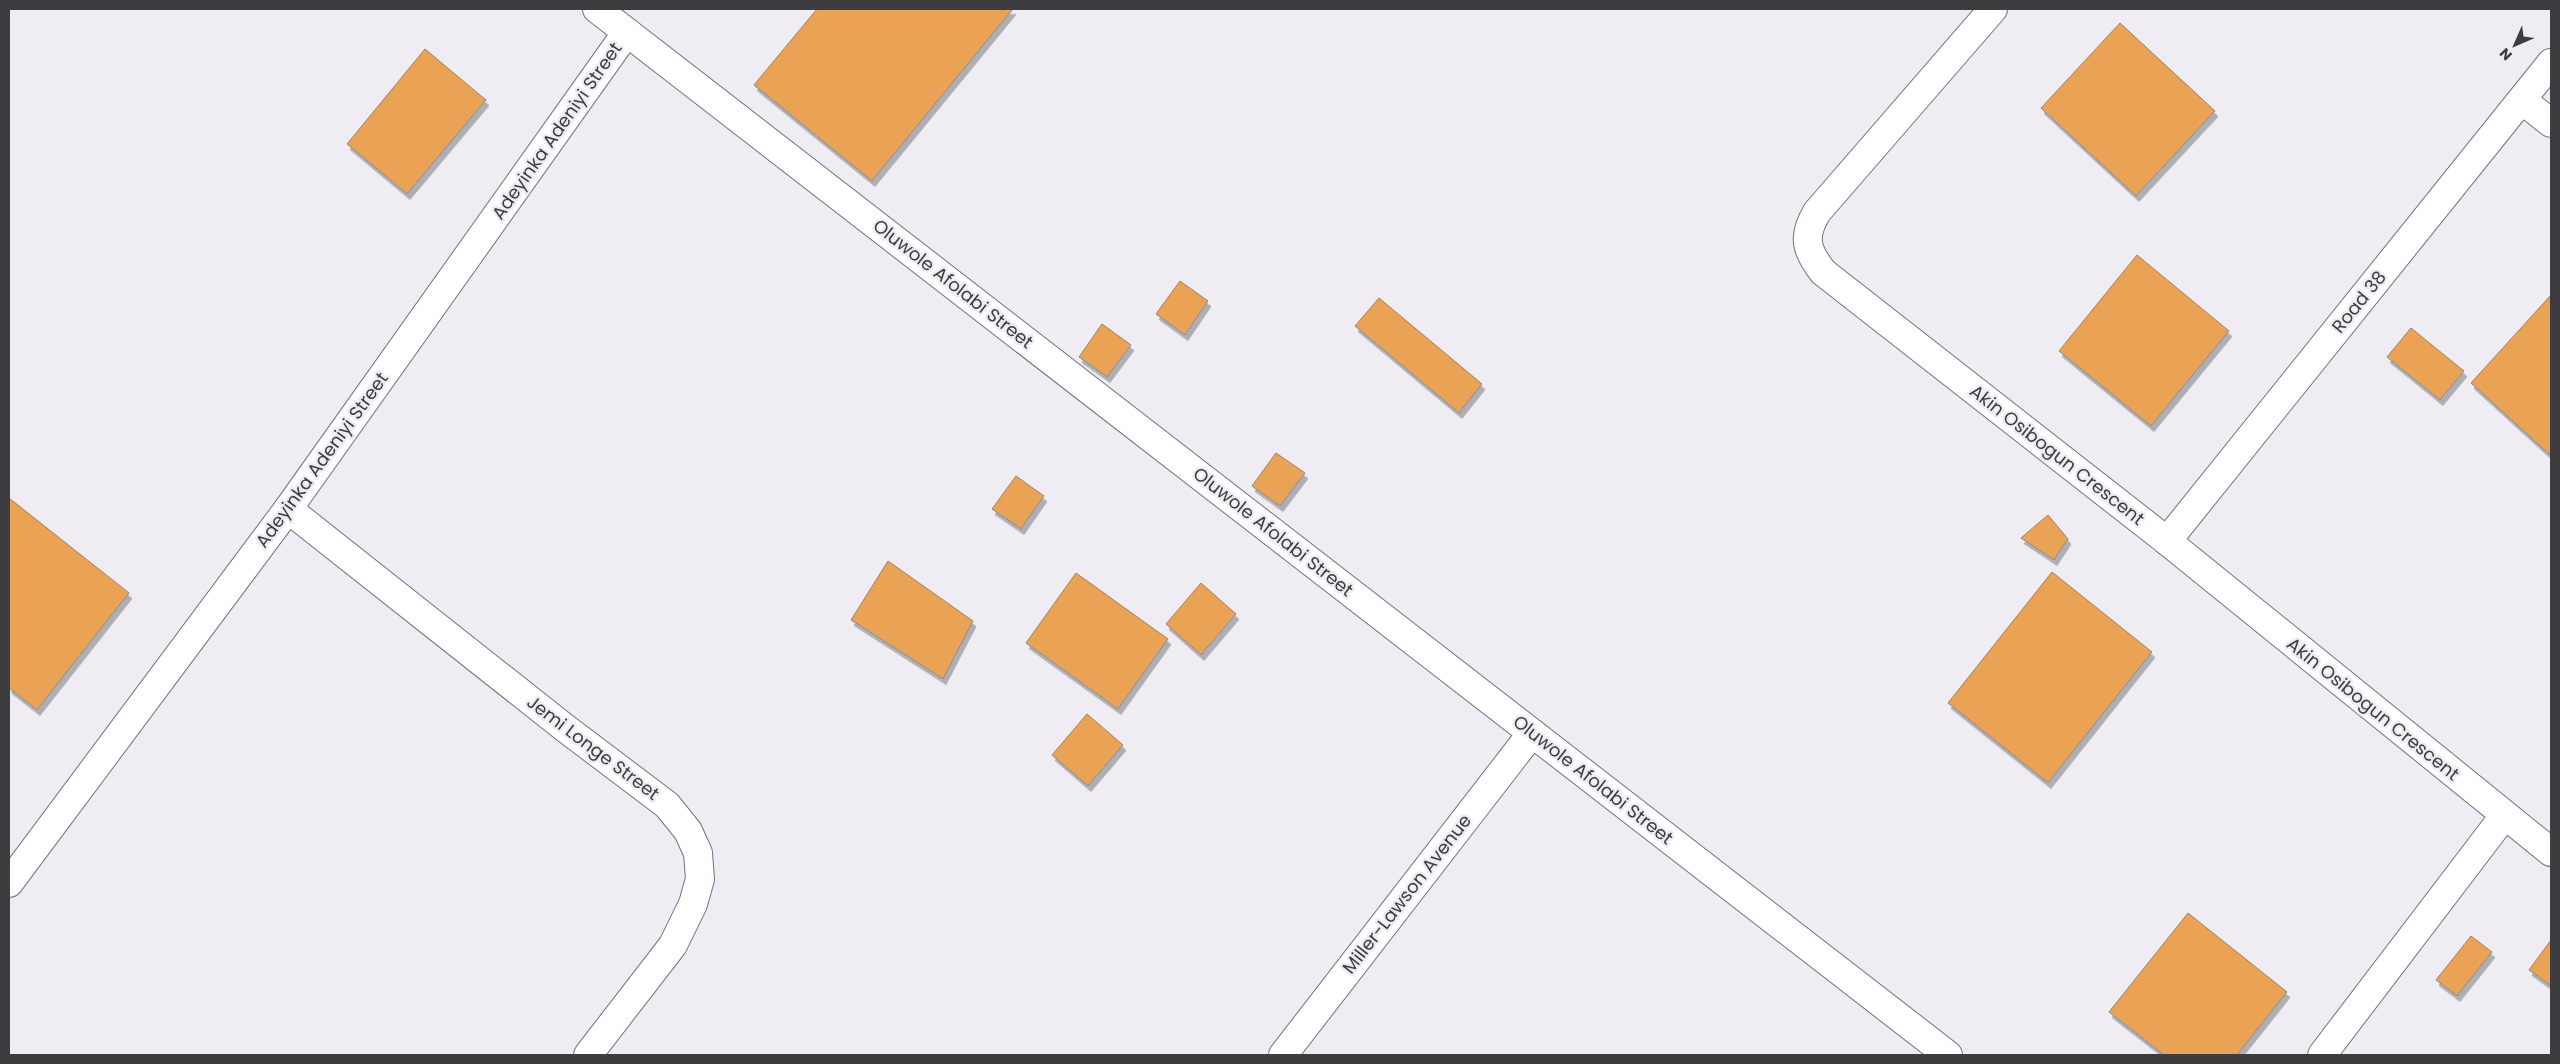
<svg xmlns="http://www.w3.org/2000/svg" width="2560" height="1064" viewBox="0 0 2560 1064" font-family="Poppins,sans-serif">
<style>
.building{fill:#eaa354;stroke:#8a8581;filter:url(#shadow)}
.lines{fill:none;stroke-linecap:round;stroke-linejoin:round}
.minor-casing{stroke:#757278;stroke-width:30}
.minor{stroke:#fff;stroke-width:28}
.labels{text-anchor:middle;stroke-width:5;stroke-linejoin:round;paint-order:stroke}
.street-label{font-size:18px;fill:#3d3c3f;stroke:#efedf3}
</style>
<defs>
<filter id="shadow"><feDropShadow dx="3" dy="5.5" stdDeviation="0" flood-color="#0004"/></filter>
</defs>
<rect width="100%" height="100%" fill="#efedf3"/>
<g class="building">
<path d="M817 9H1013L872 181 754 85Z"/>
<path d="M2120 23 2215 111 2136 196 2041 108Z"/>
<path d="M425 49 486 100 407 194 347 144Z"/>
<path d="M2137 255 2229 331 2151 426 2059 351Z"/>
<path d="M1180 281 1208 301 1185 335 1156 314Z"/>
<path d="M2551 295V456L2471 383Z"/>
<path d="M1379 298 1482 384 1459 413 1355 326Z"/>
<path d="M1102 324 1131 345 1107 377 1079 357Z"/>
<path d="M2411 328 2464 371 2440 400 2387 357Z"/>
<path d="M1276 453 1305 473 1280 506 1252 486Z"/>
<path d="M1016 476 1044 496 1021 529 992 509Z"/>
<path d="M9 498 129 593 37 710 9 688Z"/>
<path d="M2048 515 2068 539 2054 560 2021 538Z"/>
<path d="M888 561 973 621 943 679 851 620Z"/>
<path d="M2052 572 2152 652 2048 783 1948 703Z"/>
<path d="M1076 573 1168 639 1118 709 1026 643Z"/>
<path d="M1201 583 1236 614 1201 655 1166 624Z"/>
<path d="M1087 714 1123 745 1088 786 1052 755Z"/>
<path d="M2188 913 2287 992 2237 1055H2164L2109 1012Z"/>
<path d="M2471 936 2492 952 2457 996 2436 980Z"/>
<path d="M2551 940V986L2529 970Z"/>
</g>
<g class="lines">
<g class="minor-casing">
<g id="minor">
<path d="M597 9 1948 1055"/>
<path d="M1993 9 1817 212C1802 237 1806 250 1823 272L2167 541 2551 852"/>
<path d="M2522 100 2551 123"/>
<path d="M288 509 565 728 667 805 688 831 698 853 700 879 693 904 673 945 588 1055"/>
<path d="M2167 541 2551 63"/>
<path d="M9 883 288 509 627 32"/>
<path d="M1283 1055 1532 733"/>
<path d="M2322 1055 2504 816"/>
</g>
</g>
<use href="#minor" class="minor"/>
</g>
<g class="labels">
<g class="street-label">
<text transform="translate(557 131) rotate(-55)" y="6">Adeyinka Adeniyi Street</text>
<text transform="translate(953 284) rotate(38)" y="6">Oluwole Afolabi Street</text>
<text transform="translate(2359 302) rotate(-51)" y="6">Road 38</text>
<text transform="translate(2057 455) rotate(38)" y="6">Akin Osibogun Crescent</text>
<text transform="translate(322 460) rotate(-54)" y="6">Adeyinka Adeniyi Street</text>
<text transform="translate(1273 532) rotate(38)" y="6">Oluwole Afolabi Street</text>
<text transform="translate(2373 709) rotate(39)" y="6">Akin Osibogun Crescent</text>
<text transform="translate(593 748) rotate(37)" y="6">Jemi Longe Street</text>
<text transform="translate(1593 780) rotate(38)" y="6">Oluwole Afolabi Street</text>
<text transform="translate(1407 894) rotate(-52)" y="6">Miller-Lawson Avenue</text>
</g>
</g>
<rect width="2560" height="1064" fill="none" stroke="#3d3c3f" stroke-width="20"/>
<g transform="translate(2515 45) rotate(225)" stroke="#efedf3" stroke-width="4" paint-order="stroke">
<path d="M0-4L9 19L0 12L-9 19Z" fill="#3d3c3f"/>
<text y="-8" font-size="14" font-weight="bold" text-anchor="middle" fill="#3d3c3f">N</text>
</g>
</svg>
